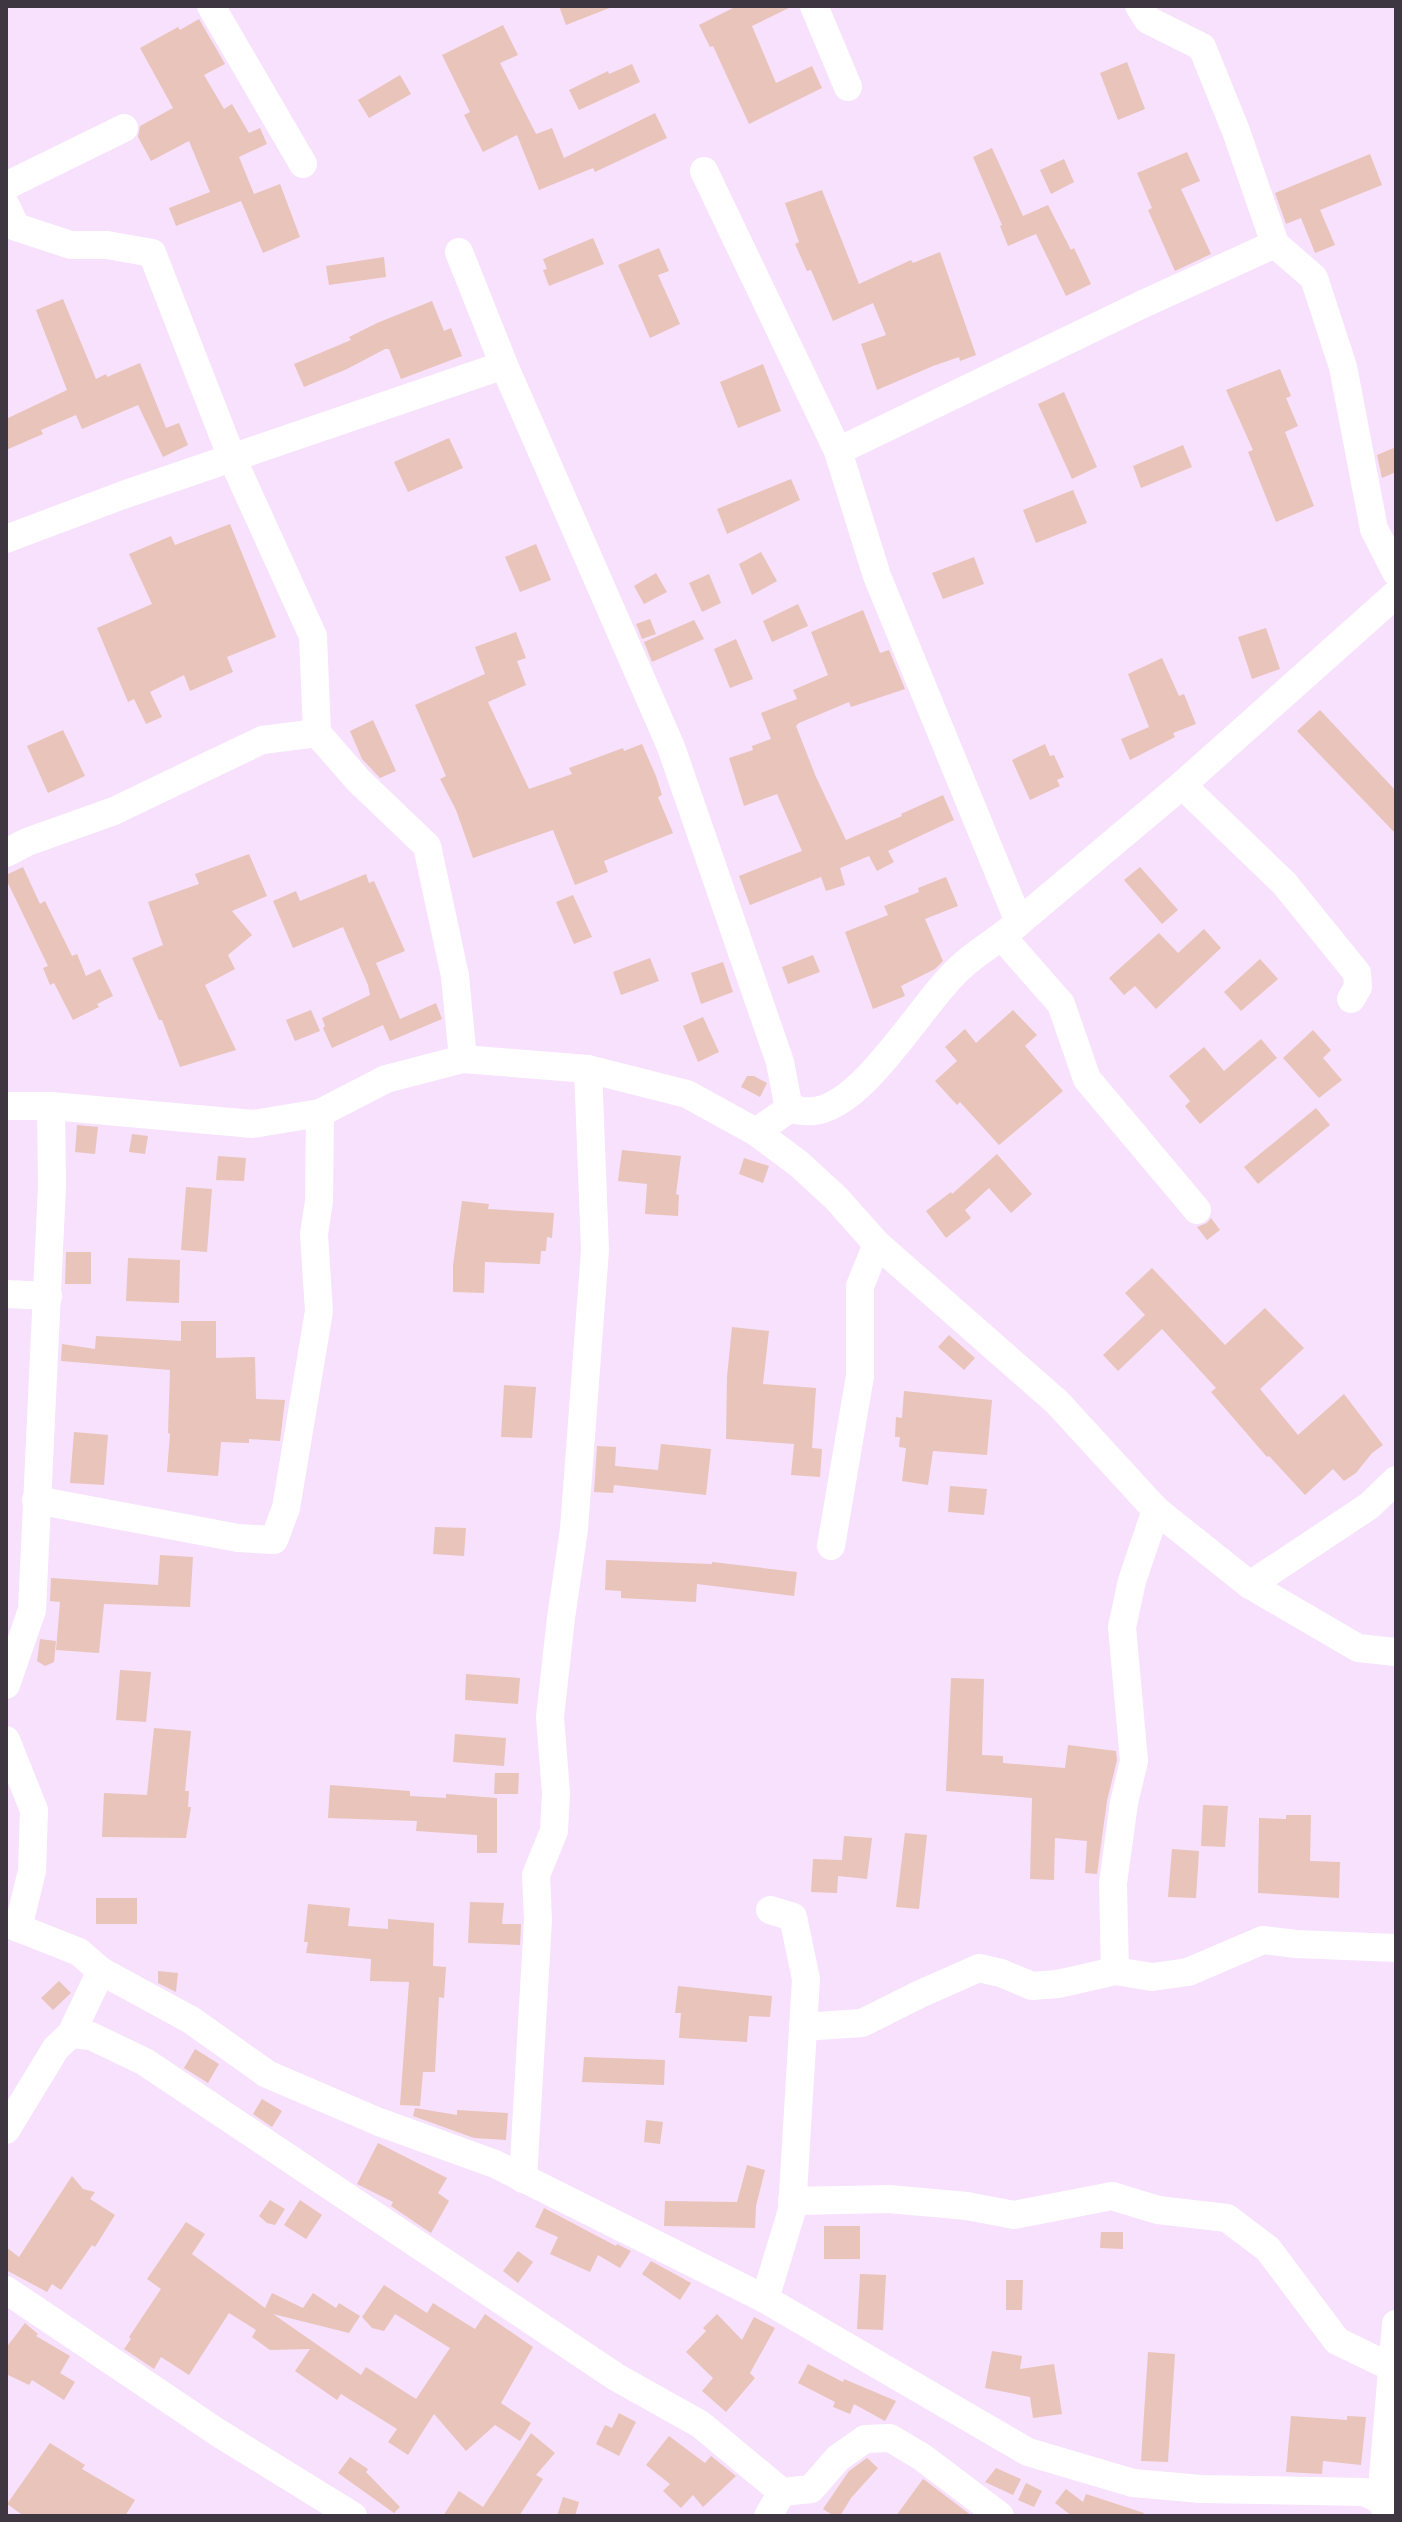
<svg xmlns="http://www.w3.org/2000/svg" width="1402" height="2522" viewBox="0 0 1402 2522" font-family="Ubuntu,sans-serif">
<style>
.building{fill:#e9c4ba}
.lines{fill:none;stroke-linecap:round;stroke-linejoin:round}
.minor{stroke:#fff;stroke-width:28}
</style>
<rect width="100%" height="100%" fill="#f7e1fd"/>
<g class="building">
<path d="M559 6H612V7L566 25Z"/>
<path d="M737 6H793L752 26 776 83 812 66 822 88 749 124 713 46 710 47 699 25Z"/>
<path d="M199 19 225 64 204 75 224 109 232 104 249 133 260 128 267 144 239 157 254 194 280 184 300 237 263 253 241 201 176 226 169 208 210 192 189 141 151 161 138 137 140 126 173 108 140 48 178 27 180 30Z"/>
<path d="M503 25 518 55 500 63 536 134 552 128 564 158 655 113 667 138 595 172 593 168 539 190 517 135 483 152 464 115 470 112 442 55Z"/>
<path d="M1127 62 1145 109 1118 120 1100 73Z"/>
<path d="M632 64 640 82 579 110 569 90 608 71 609 74Z"/>
<path d="M400 75 411 94 369 118 358 100Z"/>
<path d="M992 148 1023 216 1048 205 1071 250 1074 248 1091 284 1066 296 1036 234 1008 246 1000 226 1002 225 973 157Z"/>
<path d="M1187 152 1200 181 1181 189 1211 254 1175 271 1148 210 1152 208 1137 173Z"/>
<path d="M1370 154 1382 185 1320 210 1335 245 1315 253 1301 218 1286 224 1275 193Z"/>
<path d="M1064 159 1074 182 1051 194 1040 170Z"/>
<path d="M822 190 859 284 911 260 913 263 940 252 976 355 960 361 959 357 933 366 877 390 861 344 886 335 873 303 833 321 811 270 807 271 795 244 799 242 785 203Z"/>
<path d="M593 238 604 264 549 286 543 270 547 269 543 259Z"/>
<path d="M659 248 669 271 658 275 680 324 650 338 618 265Z"/>
<path d="M384 257 386 277 329 285 326 266Z"/>
<path d="M63 299 96 379 106 374 107 377 140 363 166 428 179 423 188 445 163 457 138 405 82 429 76 415 41 430 43 434 6 450V419L67 390 36 310Z"/>
<path d="M432 301 444 331 451 328 462 356 401 379 389 349H385L347 369 304 387 294 364 351 340 349 337 377 323Z"/>
<path d="M763 364 781 411 738 428 720 382Z"/>
<path d="M1280 369 1291 396 1286 398 1298 426 1285 432 1314 506 1276 522 1248 452 1253 450 1226 390Z"/>
<path d="M1064 392 1097 467 1072 479 1038 404Z"/>
<path d="M449 438 463 468 408 492 394 462Z"/>
<path d="M1183 445 1192 467 1141 488 1133 466Z"/>
<path d="M1396 447V472L1382 478 1377 455Z"/>
<path d="M791 479 800 500 727 534 717 509Z"/>
<path d="M1073 490 1087 523 1036 543 1023 510Z"/>
<path d="M230 524 276 637 227 657 233 672 190 691 184 675 150 692 162 717 146 724 134 699 128 702 97 628 152 604 129 554 171 536 175 545Z"/>
<path d="M536 544 551 580 520 592 505 557Z"/>
<path d="M761 552 777 581 752 595 739 564Z"/>
<path d="M974 557 984 584 943 599 932 573Z"/>
<path d="M656 573 667 592 644 604 634 586Z"/>
<path d="M709 574 721 603 702 612 689 583Z"/>
<path d="M798 604 808 626 772 642 763 621Z"/>
<path d="M863 610 880 653 889 650 905 689 851 707 849 702 799 723 796 726 816 777 846 840 902 816 901 814 943 795 954 820 888 851 894 862 877 871 869 856 840 868 845 885 826 891 821 877 750 905 739 876 802 851 777 794 744 806 729 758 753 750 752 746 771 739 761 713 797 699 793 690 828 675 811 632Z"/>
<path d="M650 619 656 634 642 639 636 624Z"/>
<path d="M694 620 704 639 652 662 644 642Z"/>
<path d="M1266 628 1280 669 1252 679 1238 637Z"/>
<path d="M516 632 526 658 517 661 526 685 488 702 529 789 572 774 569 768 623 748 624 751 642 744 656 776 662 795 658 797 673 833 604 861 608 872 575 885 553 830 473 858 456 810 440 779 446 776 415 705 485 674 475 647Z"/>
<path d="M736 639 753 679 730 688 714 649Z"/>
<path d="M1162 658 1179 696 1184 694 1196 724 1173 733 1175 737 1130 760 1121 739 1149 727 1128 674Z"/>
<path d="M1320 710 1396 791V834L1297 731Z"/>
<path d="M373 720 396 771 380 778 362 759 350 731Z"/>
<path d="M63 730 85 776 48 793 27 746Z"/>
<path d="M1045 744 1050 756 1054 755 1064 777 1057 780 1060 786 1030 800 1012 760Z"/>
<path d="M249 854 267 896 232 911 252 935 228 955 235 969 205 985 236 1050 180 1067 162 1020H159L132 958 163 945 148 902 199 884 195 874Z"/>
<path d="M23 867 40 904 45 901 72 956 77 954 86 976 100 969 113 996 97 1004 99 1007 73 1020 54 983 50 985 43 968 48 966 6 879V875Z"/>
<path d="M1140 867 1178 910 1162 924 1124 880Z"/>
<path d="M366 874 369 883 374 881 405 951 376 963 400 1019 436 1003 442 1019 390 1041 383 1025 332 1048 323 1028 325 1026 322 1018 370 995 368 985 343 927 293 948 273 901 296 891 300 901Z"/>
<path d="M946 877 958 906 925 919 943 961 935 969 901 986 905 996 873 1009 845 932 888 915 884 906 919 892 918 888Z"/>
<path d="M573 895 592 937 574 944 556 902Z"/>
<path d="M1204 929 1221 948 1156 1009 1135 986 1124 995 1109 978 1159 933 1178 953Z"/>
<path d="M813 955 820 972 788 984 782 967Z"/>
<path d="M650 958 659 981 621 995 613 972Z"/>
<path d="M1260 959 1278 979 1241 1011 1224 992Z"/>
<path d="M723 962 733 992 701 1004 691 973Z"/>
<path d="M311 1010 320 1031 295 1041 286 1020Z"/>
<path d="M1013 1010 1037 1035 1025 1046 1063 1091 999 1145 960 1102 957 1105 935 1081 957 1061 945 1047 965 1029 976 1043Z"/>
<path d="M703 1017 719 1052 698 1062 683 1026Z"/>
<path d="M1313 1030 1331 1050 1323 1058 1342 1080 1319 1098 1283 1058Z"/>
<path d="M1261 1039 1277 1058 1200 1124 1185 1106 1190 1101 1169 1076 1204 1047 1224 1071Z"/>
<path d="M747 1076H754L767 1083 760 1097 741 1087Z"/>
<path d="M1316 1108 1330 1125 1258 1184 1244 1167Z"/>
<path d="M77 1125 98 1127 95 1154 75 1152Z"/>
<path d="M132 1134 148 1136 145 1154 129 1152Z"/>
<path d="M622 1150 681 1156 676 1194 679 1195 678 1216 645 1214 647 1184 618 1181Z"/>
<path d="M997 1154 1032 1194 1011 1213 989 1188 965 1210 971 1218 946 1238 926 1211 951 1192 952 1194Z"/>
<path d="M218 1156 246 1158 244 1181 216 1180Z"/>
<path d="M744 1158 769 1166 763 1183 739 1174Z"/>
<path d="M186 1187 212 1189 207 1252 181 1250Z"/>
<path d="M462 1201 489 1204 488 1209 554 1213 552 1238 547 1237 546 1251H541L540 1264 485 1262 484 1293 453 1292V1265Z"/>
<path d="M1211 1218 1220 1230 1207 1240 1197 1227 1207 1223Z"/>
<path d="M66 1252H91V1284H65Z"/>
<path d="M128 1258 180 1260 179 1303 126 1301Z"/>
<path d="M1152 1268 1225 1345 1265 1308 1304 1348 1260 1389 1298 1435 1344 1394 1383 1445 1372 1453 1356 1473 1344 1481 1333 1469 1305 1495 1269 1456 1267 1457 1211 1392 1216 1388 1162 1329 1118 1371 1103 1355 1145 1315 1125 1293Z"/>
<path d="M181 1321H216V1358L255 1357 256 1399 285 1400 280 1441 249 1439V1443L221 1442 218 1476 167 1472 170 1434 168 1433 170 1370 61 1361 62 1344 95 1349 96 1336 181 1341Z"/>
<path d="M732 1327 769 1331 763 1384 816 1388 812 1448 822 1449 820 1477 791 1475 794 1444 726 1439 727 1377Z"/>
<path d="M949 1335 975 1358 964 1370 938 1347Z"/>
<path d="M504 1385 536 1387 532 1438 501 1437Z"/>
<path d="M904 1391 992 1400 987 1455 933 1451 928 1485 902 1481 906 1448 899 1447 900 1437H895L896 1417 902 1418Z"/>
<path d="M74 1432 108 1435 104 1485 70 1483Z"/>
<path d="M661 1444 711 1449 706 1495 614 1485 613 1493 594 1492 597 1446 616 1447 615 1466 658 1470Z"/>
<path d="M950 1486 987 1489 984 1515 948 1512Z"/>
<path d="M435 1527 466 1528 464 1556 433 1554Z"/>
<path d="M160 1555 193 1557 190 1607 104 1604 99 1653 56 1650 60 1602 50 1601 51 1578 158 1585Z"/>
<path d="M606 1560 712 1564V1562L797 1572 794 1596 697 1584 696 1602 621 1598V1591L605 1590Z"/>
<path d="M40 1639 56 1641 54 1662 45 1666 37 1661Z"/>
<path d="M120 1670 151 1672 146 1722 116 1720Z"/>
<path d="M466 1674 520 1678 518 1704 465 1700Z"/>
<path d="M951 1678 984 1679 982 1755 1003 1756V1763L1065 1768 1068 1745 1116 1751 1117 1760 1107 1801 1097 1874 1085 1873 1087 1841 1055 1838 1054 1880 1030 1879 1032 1798 946 1791Z"/>
<path d="M154 1728 191 1731 185 1791H189L188 1807H191L186 1838 102 1837 104 1793 147 1795Z"/>
<path d="M455 1734 506 1738 504 1766 453 1762Z"/>
<path d="M495 1773H519L518 1794H494Z"/>
<path d="M330 1785 410 1791V1796L446 1798V1794L497 1798V1853H477V1835L416 1831 417 1821 328 1818Z"/>
<path d="M1203 1805 1228 1806 1225 1847 1201 1846Z"/>
<path d="M1286 1815H1311L1310 1861 1340 1862 1339 1898 1258 1893 1259 1818 1286 1819Z"/>
<path d="M905 1833 927 1835 919 1909 896 1907Z"/>
<path d="M844 1836 872 1838 867 1879 838 1876 837 1893 811 1892 813 1859 842 1860Z"/>
<path d="M1172 1849 1199 1851 1196 1898 1168 1897Z"/>
<rect x="96" y="1898" width="41" height="26"/>
<path d="M470 1902 504 1903 502 1924H521L520 1945 468 1943Z"/>
<path d="M308 1904 350 1908 348 1926 388 1929V1919L434 1923 433 1966 446 1967 444 1998 439 1997 435 2072H423L420 2106 400 2105 409 1982 370 1981 371 1959 306 1953 308 1942H304Z"/>
<path d="M158 1971 178 1973 176 1992 158 1983Z"/>
<path d="M59 1981 71 1993 53 2010 41 1998Z"/>
<path d="M678 1986 772 1996 770 2017 749 2016 747 2042 679 2038 681 2013H675Z"/>
<path d="M195 2049 219 2064 208 2083 184 2068Z"/>
<path d="M584 2057 665 2060 664 2085 582 2082Z"/>
<path d="M262 2099 282 2111 272 2127 253 2114Z"/>
<path d="M415 2108 457 2115V2110L508 2113 506 2140 474 2138 413 2116Z"/>
<path d="M646 2120 663 2122 660 2144 644 2142Z"/>
<path d="M378 2143 447 2178 438 2193 449 2201 431 2233 391 2206 393 2202 357 2184Z"/>
<path d="M747 2165 765 2170 756 2206 755 2228 664 2226 665 2201 737 2202Z"/>
<path d="M72 2176 83 2189 95 2192 90 2199 115 2215 95 2247 92 2245 61 2290 52 2284 47 2292 6 2270V2247L19 2257Z"/>
<path d="M270 2200 285 2209 275 2225 267 2223 259 2216Z"/>
<path d="M300 2200 322 2215 306 2239 284 2225Z"/>
<path d="M544 2208 616 2246 617 2244 631 2251 620 2268 598 2255 590 2272 550 2254 558 2237 535 2227Z"/>
<path d="M186 2222 205 2234 192 2254 265 2308 272 2293 303 2308 313 2293 336 2308 339 2303 360 2316 349 2333 273 2314 361 2375 366 2367 416 2399 450 2348 395 2314 384 2331 372 2328 362 2317 384 2285 427 2313 433 2303 475 2329 485 2314 533 2347 501 2403 531 2423 520 2441 495 2425 466 2451 434 2414 408 2455 388 2442 397 2429 341 2394 337 2400 295 2371 310 2349 270 2350 252 2337 256 2330 229 2313 189 2375 161 2357 154 2369 124 2349 131 2339 129 2337 161 2289 147 2279Z"/>
<rect x="824" y="2226" width="36" height="33"/>
<path d="M1101 2232H1123V2249L1100 2248Z"/>
<path d="M518 2251 533 2262 518 2283 503 2271Z"/>
<path d="M651 2261 691 2283 680 2300 642 2274Z"/>
<path d="M860 2274 886 2275 883 2330 857 2329Z"/>
<path d="M1006 2280H1023L1022 2310H1006Z"/>
<path d="M717 2314 742 2340 754 2317 775 2328 750 2373 755 2378 726 2412 702 2391 713 2378 686 2352 706 2331 703 2328Z"/>
<path d="M25 2323 38 2334 36 2336 70 2356 60 2373 75 2382 64 2400 32 2380 29 2385 6 2374V2348Z"/>
<path d="M992 2351 1022 2356 1020 2369 1054 2364 1062 2414 1033 2418 1030 2397 985 2388Z"/>
<path d="M1148 2352 1175 2354 1168 2462 1141 2461Z"/>
<path d="M808 2364 843 2382 844 2379 896 2401 885 2421 854 2404 850 2414 833 2407 835 2402 798 2383Z"/>
<path d="M619 2413 636 2422 619 2456 596 2444 605 2425 612 2428Z"/>
<path d="M1291 2416 1347 2420V2416L1366 2417 1361 2465 1323 2461 1322 2474 1286 2472Z"/>
<path d="M531 2433 555 2453 536 2475 543 2479 519 2516H443L459 2491 483 2507Z"/>
<path d="M669 2436 705 2463 711 2456 736 2476 703 2507 693 2495 681 2508 663 2491 670 2484 646 2465Z"/>
<path d="M50 2443 85 2465 82 2469 135 2500 125 2516H24L7 2504Z"/>
<path d="M350 2457 368 2469 366 2472 400 2507 394 2513 338 2473Z"/>
<path d="M867 2458 878 2468 851 2498 840 2516H834L823 2509 849 2471Z"/>
<path d="M996 2468 1021 2479 1013 2495 985 2482Z"/>
<path d="M923 2479 926 2481 972 2516H896Z"/>
<path d="M1026 2483 1042 2491 1034 2507 1018 2500Z"/>
<path d="M1066 2489 1083 2502 1086 2494 1144 2513 1143 2516H1072L1055 2503Z"/>
<path d="M563 2497 579 2502 575 2516H557Z"/>
</g>
<g class="lines">
<g class="minor">
<path d="M211 6 303 164"/>
<path d="M814 6 848 87"/>
<path d="M1139 6 1148 20 1202 47 1236 131 1275 244 1314 278 1343 367 1374 529 1396 572"/>
<path d="M704 171 838 451 877 576 1019 922C1001 939 979 950 961 967 923 1000 866 1105 814 1111 806 1112 797 1110 789 1109L756 1132"/>
<path d="M6 186 124 128"/>
<path d="M6 206 16 227 71 245H107L152 253 232 458 313 636 317 733 359 781 427 846 455 976 463 1059"/>
<path d="M459 252 504 365 671 747 780 1062 789 1109"/>
<path d="M838 451 1143 304 1275 244"/>
<path d="M6 539 123 495 504 365"/>
<path d="M1182 785 1284 883 1357 973 1358 987 1351 999"/>
<path d="M6 853 27 842 114 811 262 740 317 733"/>
<path d="M1019 922 1182 785 1396 594"/>
<path d="M1003 938 1061 1004 1087 1079 1197 1210"/>
<path d="M6 1106H51L253 1124 320 1113 386 1079 463 1059 588 1069 687 1094 756 1132 799 1164 836 1198 877 1244 1057 1402 1156 1510 1250 1585 1358 1648 1396 1652"/>
<path d="M6 1294 48 1296"/>
<path d="M36 1500 238 1538 274 1540 286 1508 319 1311 314 1234 319 1201 320 1113"/>
<path d="M831 1546 860 1376V1286L877 1244"/>
<path d="M1250 1585 1369 1506 1396 1480"/>
<path d="M6 1685 32 1610 52 1186 51 1106"/>
<path d="M6 1740 34 1810 32 1871 18 1928"/>
<path d="M6 1923 79 1952 101 1971 191 2020 267 2074 379 2122 495 2164 765 2299 1028 2452 1133 2483 1201 2489 1364 2492 1381 2500 1388 2516"/>
<path d="M1115 1971 1113 1883 1124 1803 1134 1761 1122 1627 1132 1581 1156 1510"/>
<path d="M803 2027 862 2023 920 1994 979 1968 1001 1973 1032 1986 1058 1984 1115 1971 1152 1977 1188 1972 1263 1940 1296 1944 1396 1948"/>
<path d="M71 2034 91 2036 145 2062 616 2377 700 2424 782 2492 811 2489 838 2458 865 2439 890 2438 922 2457 1000 2516"/>
<path d="M6 2130 56 2048 71 2034 101 1971"/>
<path d="M523 2179 538 1920 536 1875 554 1831 556 1793 550 1717 561 1618 574 1529 595 1250 588 1069"/>
<path d="M792 2201 889 2199 967 2206 1014 2215 1112 2196 1158 2210 1227 2218 1268 2249 1337 2341 1393 2368"/>
<path d="M6 2290 217 2432 353 2516"/>
<path d="M765 2299 792 2210 806 1979 793 1917 770 1910"/>
<path d="M1381 2500 1396 2324"/>
<path d="M768 2516 782 2492"/>
</g>
</g>
<rect width="1402" height="2522" fill="none" stroke="#3e3641" stroke-width="16"/>
</svg>
